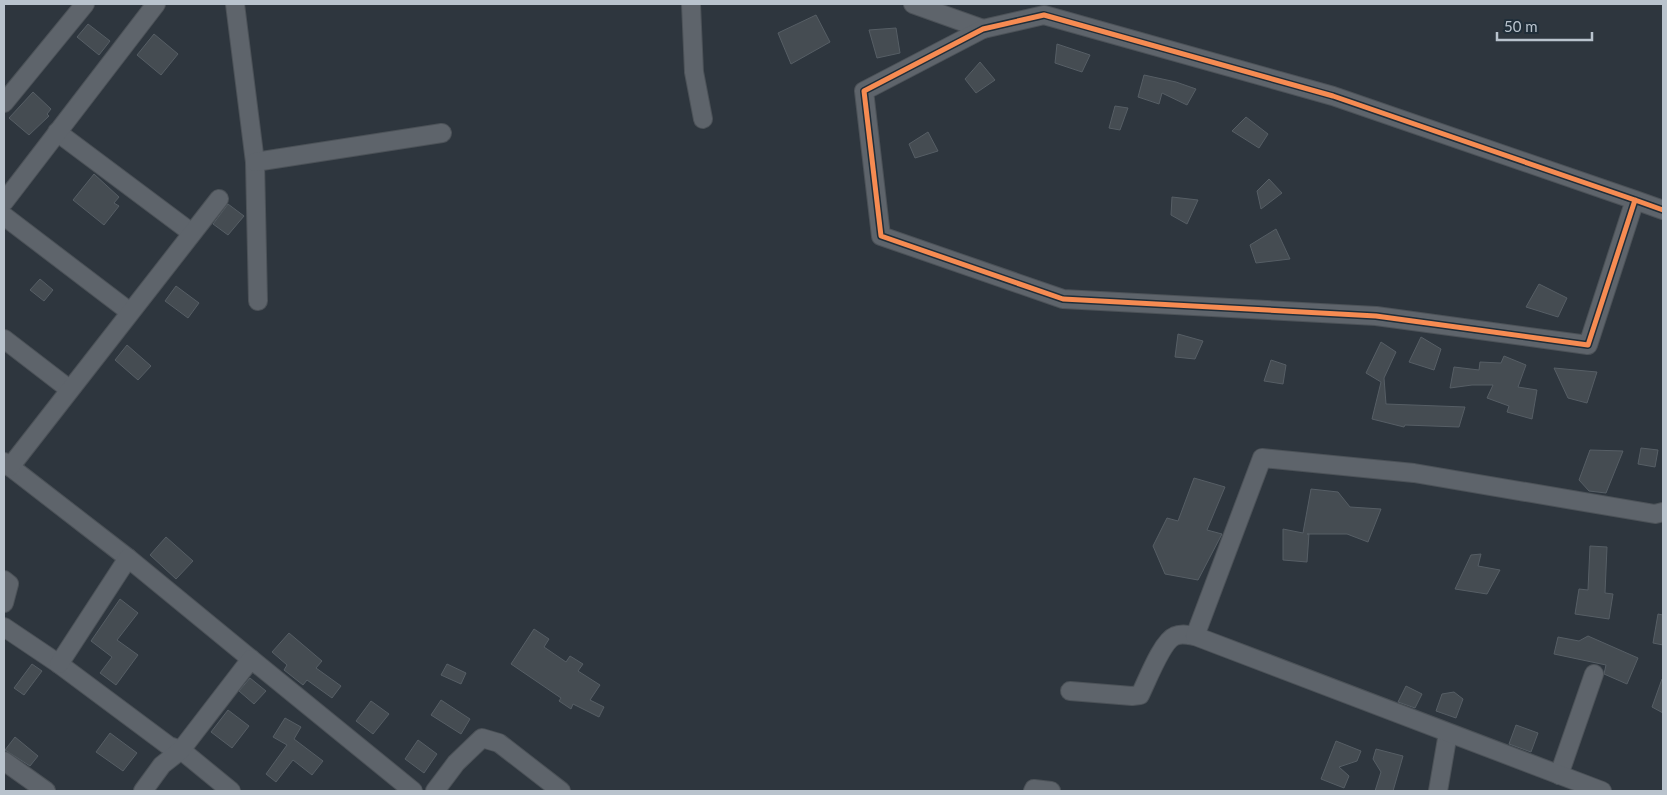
<svg xmlns="http://www.w3.org/2000/svg" width="1667" height="795" viewBox="0 0 1667 795" font-family="Lato,sans-serif">
<style>
.building{fill:#454c52;stroke:#565e65}
.lines{fill:none;stroke-linecap:round;stroke-linejoin:round}
.minor-casing{stroke:#4c5258;stroke-width:20}
.minor{stroke:#5e646b;stroke-width:18}
.cycleway-casing{stroke:#202e39;stroke-width:8}
.cycleway{stroke:#f68b52;stroke-width:5}
</style>
<rect width="100%" height="100%" fill="#2e363e"/>
<g class="building">
<path d="M816 15 830 42 791 64 778 33Z"/>
<path d="M88 24 110 41 99 55 77 37Z"/>
<path d="M896 28 900 53 877 58 869 30Z"/>
<path d="M154 34 178 54 161 75 137 55Z"/>
<path d="M1057 44 1090 55 1082 72 1055 63Z"/>
<path d="M980 62 995 80 976 93 965 79Z"/>
<path d="M1144 75 1176 82 1196 89 1187 105 1162 93 1159 104 1138 97Z"/>
<path d="M33 92 51 109 47 114 49 116 29 135 9 118Z"/>
<path d="M1115 106 1128 108 1120 130 1109 128Z"/>
<path d="M1246 117 1268 134 1259 148 1232 131Z"/>
<path d="M928 132 938 151 915 158 909 144Z"/>
<path d="M94 174 119 197 114 203 119 206 104 225 73 200Z"/>
<path d="M1269 179 1282 193 1261 209 1257 191Z"/>
<path d="M1172 197 1198 200 1187 224 1171 215Z"/>
<path d="M228 204 244 216 228 235 213 224Z"/>
<path d="M1276 229 1290 259 1256 263 1250 245Z"/>
<path d="M40 279 53 290 44 301 30 290Z"/>
<path d="M1539 284 1567 298 1558 317 1526 307Z"/>
<path d="M176 286 199 303 188 318 165 301Z"/>
<path d="M1178 334 1203 341 1195 359 1175 357Z"/>
<path d="M1421 337 1441 349 1434 370 1409 362Z"/>
<path d="M1381 342 1396 352 1384 378 1386 404 1465 407 1459 427 1405 425 1404 427 1372 419 1381 382 1366 373Z"/>
<path d="M127 345 151 366 138 380 115 360Z"/>
<path d="M1504 356 1526 365 1518 387 1537 390 1532 419 1507 412 1509 406 1487 398 1493 385H1472L1450 388 1454 367 1479 370 1480 362 1501 363Z"/>
<path d="M1271 360 1286 365 1283 384 1264 381Z"/>
<path d="M1554 368 1597 372 1587 403 1568 398Z"/>
<path d="M1641 448 1658 450 1655 467 1638 464Z"/>
<path d="M1590 450 1623 451 1606 493 1589 491 1579 480Z"/>
<path d="M1194 478 1225 487 1207 530 1222 534 1198 580 1165 574 1153 546 1167 518 1178 521Z"/>
<path d="M1311 489 1338 492 1350 507 1381 509 1368 542 1347 534H1307H1309L1307 562 1283 560V529L1303 533Z"/>
<path d="M166 537 193 561 176 579 150 555Z"/>
<path d="M1590 546 1607 547 1605 593 1613 594 1609 619 1575 614 1579 589 1588 590Z"/>
<path d="M1481 554 1478 566 1500 570 1487 594 1455 589 1471 555Z"/>
<path d="M120 599 138 613 117 640 138 655 116 685 100 673 112 657 91 641Z"/>
<path d="M1658 614 1663 615V645L1653 643Z"/>
<path d="M534 629 549 639 544 647 566 662 570 656 583 664 578 671 600 685 590 700 604 707 599 717 573 704 571 709 559 701 561 698 511 664Z"/>
<path d="M289 633 322 661 316 668 341 686 332 698 307 680 303 685 284 670 287 665 272 652Z"/>
<path d="M1588 636 1638 658 1627 684 1604 674 1606 665 1554 654 1558 637 1579 641Z"/>
<path d="M32 664 42 671 24 695 14 688Z"/>
<path d="M447 664 466 673 461 684 441 675Z"/>
<path d="M250 678 266 691 254 704 239 691Z"/>
<path d="M1662 679H1663V713L1652 707Z"/>
<path d="M1406 686 1422 694 1415 708 1398 702Z"/>
<path d="M1454 692 1463 699 1456 718 1436 711 1442 694Z"/>
<path d="M441 700 470 719 461 734 431 715Z"/>
<path d="M371 701 389 714 373 734 356 721Z"/>
<path d="M228 710 249 726 232 748 211 732Z"/>
<path d="M285 718 301 727 294 739 323 761 312 775 293 760 276 782 266 774 287 745 273 737Z"/>
<path d="M1516 725 1538 733 1531 752 1509 744Z"/>
<path d="M110 733 137 753 123 771 96 752Z"/>
<path d="M15 737 38 756 30 766 5 750Z"/>
<path d="M418 740 437 754 424 773 405 759Z"/>
<path d="M1336 741 1361 751 1357 761 1339 767 1349 776 1344 788 1321 779Z"/>
<path d="M1376 749 1403 756 1393 791H1375L1381 772 1373 759Z"/>
</g>
<g class="lines">
<g class="minor-casing">
<g id="minor">
<path d="M235 4 255 162 258 301"/>
<path d="M691 4 694 72 703 119"/>
<path d="M913 4 983 29"/>
<path d="M4 103 85 4"/>
<path d="M57 132 192 233"/>
<path d="M255 162 442 133"/>
<path d="M1635 200 1588 345 1376 316 1063 299 881 236 864 91 983 29 1044 15 1333 96 1635 200 1663 210"/>
<path d="M4 202 156 4"/>
<path d="M4 216 130 312"/>
<path d="M4 339 69 389"/>
<path d="M4 462 128 558"/>
<path d="M10 467 219 199"/>
<path d="M4 580 9 584 4 603"/>
<path d="M4 627 59 664 169 746 181 750 231 791"/>
<path d="M59 664 128 558 251 659"/>
<path d="M1070 691 1132 696 1140 695C1147 681 1162 641 1175 636 1181 633 1189 635 1195 636"/>
<path d="M4 761 46 791"/>
<path d="M1559 775 1594 674"/>
<path d="M143 791 162 765 181 750 251 659 413 791"/>
<path d="M435 791 456 763 482 738 499 743 561 791"/>
<path d="M1033 791 1034 789 1051 791"/>
<path d="M1438 791 1448 733"/>
<path d="M1602 791 1195 636 1262 458 1414 473 1655 514 1663 512"/>
</g>
</g>
<use href="#minor" class="minor"/>
<g class="cycleway-casing">
<path id="cycleway" d="M1635 200 1588 345 1376 316 1063 299 881 236 864 91 983 29 1044 15 1333 96 1635 200 1663 210"/>
</g>
<use href="#cycleway" class="cycleway"/>
</g>
<rect width="1667" height="795" fill="none" stroke="#b9c3cd" stroke-width="10"/>
<path d="M1497 32v8h95v-8" fill="none" stroke="#b9c3cd" stroke-width="2.5"/>
<text x="1504" y="32" font-size="15" fill="#b9c3cd" stroke="#202e39" stroke-width="4" paint-order="stroke">50 m</text>
</svg>
